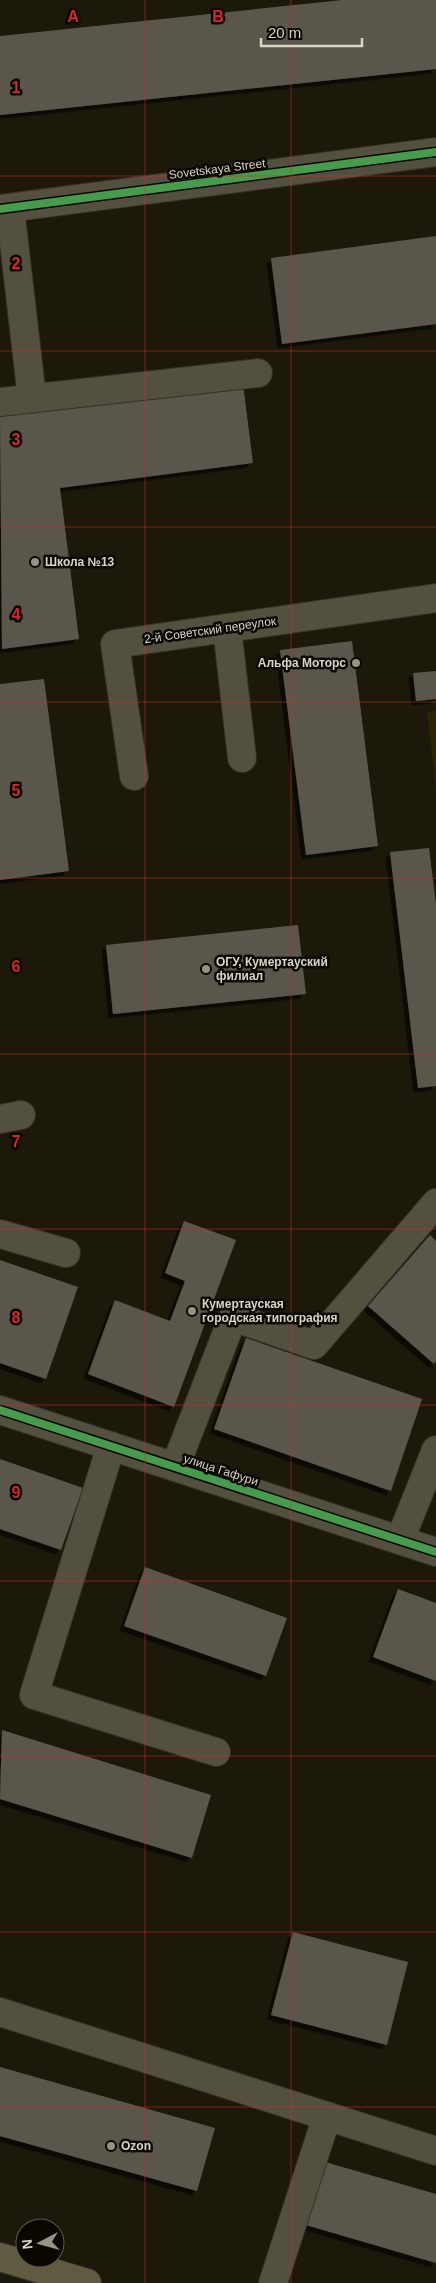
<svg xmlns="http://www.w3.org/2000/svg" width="436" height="2283" viewBox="0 0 436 2283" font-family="Helvetica,sans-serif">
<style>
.built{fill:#2b2403}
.building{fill:#5a574b;filter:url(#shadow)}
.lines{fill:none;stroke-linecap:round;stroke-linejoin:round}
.minor-casing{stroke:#353226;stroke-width:30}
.major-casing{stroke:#353226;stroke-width:30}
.minor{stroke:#545040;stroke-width:28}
.major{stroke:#5f5a40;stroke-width:28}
.cycleway-casing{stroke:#0a0701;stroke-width:11}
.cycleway{stroke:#469c4c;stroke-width:8}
.grid{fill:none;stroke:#d62828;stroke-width:1;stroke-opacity:0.55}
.poi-dot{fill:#969384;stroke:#0a0701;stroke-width:2}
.labels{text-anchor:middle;stroke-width:5;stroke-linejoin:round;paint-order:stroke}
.street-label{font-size:12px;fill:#d8d5c5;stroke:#0a0701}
.poi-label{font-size:12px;font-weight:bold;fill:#d8d5c5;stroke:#0a0701;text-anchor:start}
.grid-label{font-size:16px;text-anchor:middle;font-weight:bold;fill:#d62828;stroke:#0a0701;stroke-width:5;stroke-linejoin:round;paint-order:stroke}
</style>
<defs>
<filter id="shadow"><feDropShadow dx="-4.5" dy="4.5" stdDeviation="0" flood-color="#0009"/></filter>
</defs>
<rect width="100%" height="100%" fill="#1c190a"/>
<path class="built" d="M436 711V789L427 712Z"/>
<g class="building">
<path d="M342 0H436V69L0 115V36Z"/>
<path d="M436 236V324L282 344 271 258Z"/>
<path d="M243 384 253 463 60 488 79 639 2 649 0 415Z"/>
<path d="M352 641 378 846 306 855 280 650Z"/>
<path d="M436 671V699L416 701 413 673Z"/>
<path d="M44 679 69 871 0 880V684Z"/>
<path d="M429 848 436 905V1086L418 1088 390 852Z"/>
<path d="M298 925 306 994 113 1014 106 945Z"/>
<path d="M184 1221 236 1240 174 1407 88 1374 115 1300 170 1321 185 1281 165 1273Z"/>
<path d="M430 1235 436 1241V1361L434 1364 368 1306Z"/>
<path d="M0 1260 78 1287 46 1379 0 1363Z"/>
<path d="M246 1338 422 1399 391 1491 214 1429Z"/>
<path d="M0 1459 83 1488 61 1550 0 1529Z"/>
<path d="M145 1567 287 1618 266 1676 124 1626Z"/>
<path d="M398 1589 436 1603V1681L373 1657Z"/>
<path d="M2 1730 211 1795 192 1858 0 1799Z"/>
<path d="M293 1932 408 1962 387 2045 271 2015Z"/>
<path d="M0 2067 215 2128 197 2191 0 2136Z"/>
<path d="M325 2162 436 2194V2263L306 2225Z"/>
</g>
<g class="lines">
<g class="minor-casing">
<g id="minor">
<path d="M10 208 32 398"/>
<path d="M0 209 436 152"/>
<path d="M0 402 258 373"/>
<path d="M227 628 242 758"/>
<path d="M134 776 115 644 436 598"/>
<path d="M0 1119 21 1115"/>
<path d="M0 1234 66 1253"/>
<path d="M0 1410 436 1552"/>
<path d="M111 1446 34 1695 216 1752"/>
<path d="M175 1467 233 1317 314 1345 436 1203"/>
<path d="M400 1540 436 1450"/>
<path d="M0 2012 436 2151"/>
<path d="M273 2283 327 2116"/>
</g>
</g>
<g class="major-casing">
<path id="major" d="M0 2257 87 2283"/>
</g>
<use href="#minor" class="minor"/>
<use href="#major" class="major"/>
<g class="cycleway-casing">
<g id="cycleway">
<path d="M0 209 436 152"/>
<path d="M0 1410 436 1552"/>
</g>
</g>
<use href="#cycleway" class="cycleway"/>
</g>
<path class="grid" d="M145 0V2283M291 0V2283M0 176H436M0 351H436M0 527H436M0 702H436M0 878H436M0 1054H436M0 1229H436M0 1405H436M0 1581H436M0 1756H436M0 1932H436M0 2107H436"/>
<g class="poi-dot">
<circle cx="35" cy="562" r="5"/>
<circle cx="356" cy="663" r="5"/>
<circle cx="206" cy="969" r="5"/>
<circle cx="192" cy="1311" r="5"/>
<circle cx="111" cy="2146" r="5"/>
</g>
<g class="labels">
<g class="street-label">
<text transform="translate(217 169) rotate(-7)" y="4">Sovetskaya Street</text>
<text transform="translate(210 630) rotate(-8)" y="4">2-й Советский переулок</text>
<text transform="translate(221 1470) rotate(18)" y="4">улица Гафури</text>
</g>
<g class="poi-label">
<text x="45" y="566">Школа №13</text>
<text x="346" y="667" text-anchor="end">Альфа Моторс</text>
<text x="216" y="966">ОГУ, Кумертауский<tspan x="216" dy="14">филиал</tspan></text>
<text x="202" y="1308">Кумертауская<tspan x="202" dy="14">городская типография</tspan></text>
<text x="121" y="2150">Ozon</text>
</g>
</g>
<g class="grid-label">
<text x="73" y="22">A</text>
<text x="218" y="22">B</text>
<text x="16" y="93">1</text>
<text x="16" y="269">2</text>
<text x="16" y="445">3</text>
<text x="16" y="620">4</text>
<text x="16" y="796">5</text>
<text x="16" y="972">6</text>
<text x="16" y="1147">7</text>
<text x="16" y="1323">8</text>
<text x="16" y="1498">9</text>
</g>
<g transform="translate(40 2243) rotate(264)"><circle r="24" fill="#0a0701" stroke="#5c594f"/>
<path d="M0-4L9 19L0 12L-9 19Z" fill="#969384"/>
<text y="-8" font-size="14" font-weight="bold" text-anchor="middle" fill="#d8d5c5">N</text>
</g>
<path d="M261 38v8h101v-8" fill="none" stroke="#d8d5c5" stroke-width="2.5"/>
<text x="268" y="38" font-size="15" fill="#d8d5c5" stroke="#0a0701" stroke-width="4" paint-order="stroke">20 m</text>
</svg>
